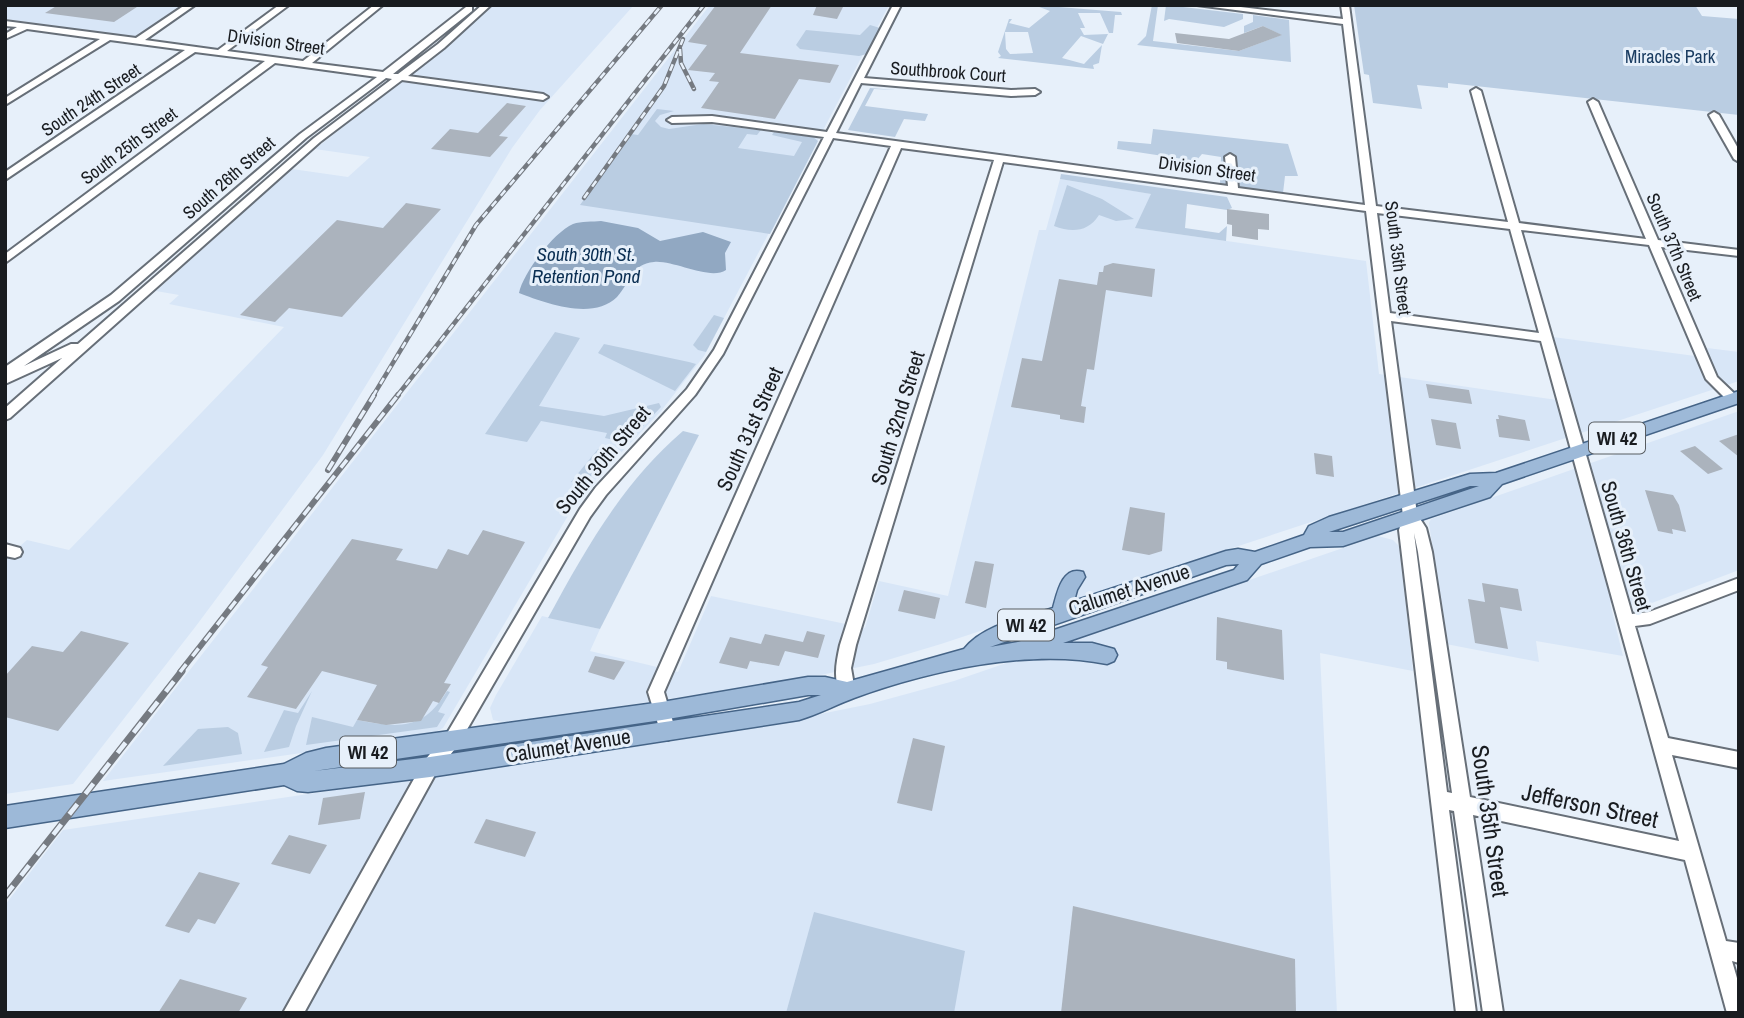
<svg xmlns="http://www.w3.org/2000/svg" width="1744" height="1018" viewBox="0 0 1744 1018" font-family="'Archivo Narrow',sans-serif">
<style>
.built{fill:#d8e6f7}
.green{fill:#bacde2;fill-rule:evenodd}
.water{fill:#91a8c2}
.building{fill:#abb3bd}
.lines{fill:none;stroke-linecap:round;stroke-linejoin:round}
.minor-casing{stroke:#676f78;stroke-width:4}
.major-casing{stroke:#456487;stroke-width:3}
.minor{fill:#fff;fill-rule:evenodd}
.major{fill:#9db9d8;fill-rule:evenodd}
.rail-far2-casing{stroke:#757a81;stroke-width:4.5}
.rail-far1-casing{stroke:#757a81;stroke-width:6}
.rail-casing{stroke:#757a81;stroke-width:7}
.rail-far2{stroke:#e7f0fa;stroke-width:2.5;stroke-dasharray:7;stroke-linecap:butt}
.rail-far1{stroke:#e7f0fa;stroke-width:3.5;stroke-dasharray:10;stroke-linecap:butt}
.rail{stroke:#e7f0fa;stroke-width:4.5;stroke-dasharray:13;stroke-linecap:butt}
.labels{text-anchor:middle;stroke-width:6;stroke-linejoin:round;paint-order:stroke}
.far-street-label{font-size:18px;fill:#191c20;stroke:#e7f0fa}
.far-park-label{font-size:18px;fill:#1a3c61;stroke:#e7f0fa}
.far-water-label{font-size:19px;font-style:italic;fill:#092d51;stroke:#e7f0fa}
.shield{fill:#e7f0fa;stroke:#575c61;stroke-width:2}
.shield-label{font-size:19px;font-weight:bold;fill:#191c20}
.street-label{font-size:21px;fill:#191c20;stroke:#e7f0fa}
.near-street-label{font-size:24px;fill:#191c20;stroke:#e7f0fa}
</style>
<rect width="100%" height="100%" fill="#e7f0fa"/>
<g class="built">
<path d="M5 5H185L135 37 5 19Z"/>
<path d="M494 5H634L540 110 512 148 323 455 196 626 73 784 5 794V559L27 540 69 550 284 327 169 304 179 295 156 291 292 169 348 177 370 157 315 149 449 44Z"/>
<path d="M710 5H889L704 356 661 411 595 480 569 514 443 728 436 732 393 740 103 781Z"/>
<path d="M1060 179 1152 194 1136 228 1366 261 1379 374 1571 402 1553 337 1710 358 1707 348 1739 352V381L941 644 874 664 801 679 509 723 493 720 490 708 496 695 542 616 600 629 590 651 678 672 711 596 865 628 879 581 948 596 1039 230H1046Z"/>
<path d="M1739 411V570L1644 606 1610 603 1623 656 1536 641 1539 662 1446 644 1429 523 1431 519Z"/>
<path d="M1378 536 1393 540 1400 547 1413 671 1320 653 1337 1013H5V905L63 830 726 733 870 704 954 681Z"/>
</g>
<g class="green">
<path d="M1034 5 1121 12 1122 15H1115L1113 33H1109L1100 13H1078L1085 28H1080L1084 35 1108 34 1103 44 1081 36 1062 58 1084 64 1102 45 1099 63 1093 65 1094 69 998 58 1001 56 998 52 1009 19H1012L1009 23 1029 28 1050 11ZM1005 32H1028L1033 53 1010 54 1006 49Z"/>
<path d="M1152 5H1158L1153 41 1239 51 1281 35 1263 26 1244 33V26L1253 22V15L1289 20 1291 62 1137 45 1146 36Z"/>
<path d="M1166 5 1243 14V19L1224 27 1169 19 1164 21Z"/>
<path d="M1354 5H1695L1702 16 1739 19V115L1448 83V88L1417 85 1422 109 1373 103 1369 75 1364 74Z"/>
<path d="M870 25 880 28 867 54 859 56 800 49 796 45 806 30 860 35Z"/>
<path d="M870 88 897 90 874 89 865 106 928 114 925 121 904 119 895 137 848 130Z"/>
<path d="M657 109 674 111 660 115 655 121 661 127 669 129 703 124 761 130 757 135 747 134 738 148 794 156 802 142 772 135 774 132 813 137 818 141 770 234 580 205 631 134 638 135Z"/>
<path d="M1153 129 1288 144 1298 176H1285L1283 193 1220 184 1221 157 1202 154 1196 161 1117 149 1118 141 1151 144Z"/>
<path d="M1061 174 1227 197 1232 208 1227 210 1187 204 1185 228 1219 233 1227 226 1226 241 1135 228 1151 194 1060 179Z"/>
<path d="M1067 185 1102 199 1134 219 1116 221 1099 215C1088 232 1072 233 1054 226Z"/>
<path d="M714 315 724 318 706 352 698 350 693 345Z"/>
<path d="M555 332 580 338 539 406 604 416 659 403 661 407 627 443 605 438 607 433 541 421 527 442 485 434Z"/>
<path d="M604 344 689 362 696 364 675 391 598 353Z"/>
<path d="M683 431 699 435 600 629 548 618C585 550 623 482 683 431Z"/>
<path d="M602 448 613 451 584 484 571 482 598 449Z"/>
<path d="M312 691 296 726 289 747 264 752 284 710 298 713Z"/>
<path d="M447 691 450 692 438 712 445 714 437 727 306 745 312 717 353 727 357 720C398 728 423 731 447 691Z"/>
<path d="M228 727 238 733 242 754 163 766 198 729Z"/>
<path d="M814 912 965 951 954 1013H786Z"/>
</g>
<path class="water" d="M601 221 638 228 660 241 703 232 731 242 725 253 726 270C710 281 674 260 654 262 631 264 630 283 617 297 593 321 545 303 519 293 523 273 554 232 573 224 581 221 593 222 601 221Z"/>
<g class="building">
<path d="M58 5H140L114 22 45 13Z"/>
<path d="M716 5H772L740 53 839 65 830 83 799 79 775 119 701 108 719 82 709 81 715 73 688 70 707 45 688 42Z"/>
<path d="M817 5H844L837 19 813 15Z"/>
<path d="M1263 26 1282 35 1239 51 1177 43 1175 33 1229 39Z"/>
<path d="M507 103 526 106 499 136 508 137 490 157 431 149 450 129 478 133Z"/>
<path d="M406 203 441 209 342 317 289 308 275 322 240 315 337 220 383 228Z"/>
<path d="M1227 209 1269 214V230L1258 229V240L1232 236V225L1227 224Z"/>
<path d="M1113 263 1155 269 1152 297 1106 290 1094 370 1087 369 1081 406 1086 407 1084 423 1060 419V415L1011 407 1022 358 1042 361 1059 279 1097 285 1099 272H1103L1104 266Z"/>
<path d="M1426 384 1469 390 1472 404 1429 398Z"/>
<path d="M1498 415 1525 420 1530 441 1499 437 1496 419H1499Z"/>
<path d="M1431 419 1456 423 1461 449 1436 445Z"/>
<path d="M1739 434V457L1719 441Z"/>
<path d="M1695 446 1723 469 1708 474 1680 451Z"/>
<path d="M1314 453 1332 456 1334 477 1316 474Z"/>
<path d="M1645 490 1673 495 1679 505 1686 532 1672 529 1673 534 1658 531Z"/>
<path d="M1130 507 1165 513 1162 551 1149 555 1122 550Z"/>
<path d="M483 530 525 542 444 683 451 684 439 703 433 701 421 721 386 725 357 720 377 685 322 671 296 709 247 697 268 667 261 665 352 539 403 549 396 560 437 569 448 549 468 555Z"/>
<path d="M975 561 994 564 986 608 965 603Z"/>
<path d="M1482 583 1518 589 1522 611 1500 607 1508 649 1475 643 1468 599 1485 602Z"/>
<path d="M904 590 940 598 935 619 898 611Z"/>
<path d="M1217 617 1282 630 1284 680 1227 669V662L1216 660Z"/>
<path d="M81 631 129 643 58 731 5 717V676L32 646 63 652Z"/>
<path d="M807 631 825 635 818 658 785 651 779 666 750 661 747 669 719 663 730 637 761 644 765 634 803 642Z"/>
<path d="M595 656 625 662 614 680 588 672Z"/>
<path d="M913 738 945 746 932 811 897 803Z"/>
<path d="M365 792 360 819 318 825 323 798Z"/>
<path d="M486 819 536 832 525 857 474 843Z"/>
<path d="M289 835 327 845 310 874 271 864Z"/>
<path d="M199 872 240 883 215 924 198 919 189 933 165 926Z"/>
<path d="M1073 906 1295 959 1296 1013H1061Z"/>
<path d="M180 979 247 998 238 1013H158Z"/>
</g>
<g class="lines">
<g class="minor-casing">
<g id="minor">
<path d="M185 5H195L145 40 218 50 279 5H289L227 51 303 61 374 5H383L312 63 383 72 466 7H472V11L393 74H398L438 44 482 5H491L444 48 408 76 543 94 548 97 543 100 402 80 320 142 10 418 5 420V408L62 358 5 384V367L111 295 300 134 377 77 275 63 5 263V254L265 61 195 52 5 180V172L185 50 110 40 5 105V98L100 39 27 29 5 39V34L17 27 5 26V21L136 38ZM386 78 392 79 314 138 78 344H71L24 366 119 301 306 138Z"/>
<path d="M893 5H901L864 78 1011 90 1035 89 1040 92 1035 95 1011 96 861 83 836 133 1228 186 1225 157 1230 154 1235 157 1238 188 1365 205 1343 24 1197 5H1224L1343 19 1341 5H1349L1376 206 1508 222 1471 91 1476 88 1481 91 1519 223 1646 239 1588 102 1593 99 1598 102 1658 240 1739 250V256L1661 247 1717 377 1739 398 1737 402H1729L1706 379 1649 245 1521 230 1632 614 1649 612 1739 578V590L1650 624 1635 626 1668 738 1739 752V768L1672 755 1726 941 1739 943V963L1732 961 1739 985V1013H1727L1685 860 1473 815 1503 1013H1483L1454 811 1449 810 1476 1013H1456L1399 530 1403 516 1366 211 1003 162 856 645 851 668 855 691 853 696 847 698 841 696C833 679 836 663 840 645L994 160 901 148 664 692 676 732 674 737 668 740 662 737 648 692 891 146 833 138 723 354 695 395 606 495 590 517 458 745 436 773 304 1013H283L424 761 446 735 580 509 596 487 687 389 714 350 824 137 712 122 672 123 667 120 672 117 712 116 827 132ZM1377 213 1510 229 1539 333 1390 313ZM1391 321 1541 341 1679 841 1470 797 1432 552 1426 528 1417 514ZM1414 533 1418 552 1452 793 1447 792Z"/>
<path d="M1714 112 1719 115 1739 150V162L1734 159 1709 115Z"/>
<path d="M5 544 20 548 22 552 20 556 15 558 5 556Z"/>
</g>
</g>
<g class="major-casing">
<path id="major" d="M1739 391V403L1502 484 1490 497 1343 546 1310 547 1261 564 1247 580 1063 643H1092L1114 649 1117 655 1114 661 1107 664C1028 648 929 671 854 698 835 705 819 714 799 720L430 777 308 792 297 791 284 785 5 828V806L284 764 306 753 326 748 662 702 808 677H825L847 682 964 649C984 624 1023 618 1053 608 1057 594 1062 565 1083 572L1085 577 1077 590 1074 601 1226 551 1238 549 1255 552 1304 535 1309 526 1329 517 1470 474 1496 473ZM1470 486H1479L1343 532H1329ZM1239 564 1234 570 1018 642 990 647 1226 565ZM808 695H821L799 702 430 757 314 771 662 720Z"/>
</g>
<use href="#minor" class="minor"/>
<use href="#major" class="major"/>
<g class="rail-far2-casing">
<g id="rail-far2">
<path d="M680 49 681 63 694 89"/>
<path d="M584 198 664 86 683 39"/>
<path d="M373 396 476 225 662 5"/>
<path d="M397 396 704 5"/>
</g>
</g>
<g class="rail-far1-casing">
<g id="rail-far1">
<path d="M328 470 374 395"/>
<path d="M180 672 398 395"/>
</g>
</g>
<g class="rail-casing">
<path id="rail" d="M5 896 182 671"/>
</g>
<use href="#rail-far2" class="rail-far2"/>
<use href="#rail-far1" class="rail-far1"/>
<use href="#rail" class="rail"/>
</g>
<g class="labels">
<g class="far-street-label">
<text transform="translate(276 42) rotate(8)" y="6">Division Street</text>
<text transform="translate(948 72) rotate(4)" y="6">Southbrook Court</text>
<text transform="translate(91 100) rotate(-34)" y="6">South 24th Street</text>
<text transform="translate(129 146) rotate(-37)" y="6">South 25th Street</text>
<text transform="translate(1207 169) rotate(8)" y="6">Division Street</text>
<text transform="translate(229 178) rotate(-41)" y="6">South 26th Street</text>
<text transform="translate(1674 247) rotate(67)" y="6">South 37th Street</text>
<text transform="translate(1398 258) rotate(83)" y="6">South 35th Street</text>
</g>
<g class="far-park-label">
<text x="1670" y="63">Miracles Park</text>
</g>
<g class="far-water-label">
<text x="586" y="261">South 30th St.<tspan x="586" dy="22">Retention Pond</tspan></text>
</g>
<g class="shield">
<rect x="1589" y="422.5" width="56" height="31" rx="5"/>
<rect x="998" y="609.5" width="56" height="31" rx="5"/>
<rect x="340" y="736.5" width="56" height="31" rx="5"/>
</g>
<g class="shield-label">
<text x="1617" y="445">WI 42</text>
<text x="1026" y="632">WI 42</text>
<text x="368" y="759">WI 42</text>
</g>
<g class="street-label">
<text transform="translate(898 418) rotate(-73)" y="7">South 32nd Street</text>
<text transform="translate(750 429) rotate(-66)" y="7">South 31st Street</text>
<text transform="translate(603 460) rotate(-50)" y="7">South 30th Street</text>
<text transform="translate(1626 546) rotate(74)" y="7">South 36th Street</text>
<text transform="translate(1129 590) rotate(-18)" y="7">Calumet Avenue</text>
<text transform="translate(568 746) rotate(-9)" y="7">Calumet Avenue</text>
</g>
<g class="near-street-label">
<text transform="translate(1590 806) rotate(12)" y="8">Jefferson Street</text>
<text transform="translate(1490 821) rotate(82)" y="8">South 35th Street</text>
</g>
</g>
<rect width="1744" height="1018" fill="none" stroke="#191c20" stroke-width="14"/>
</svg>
